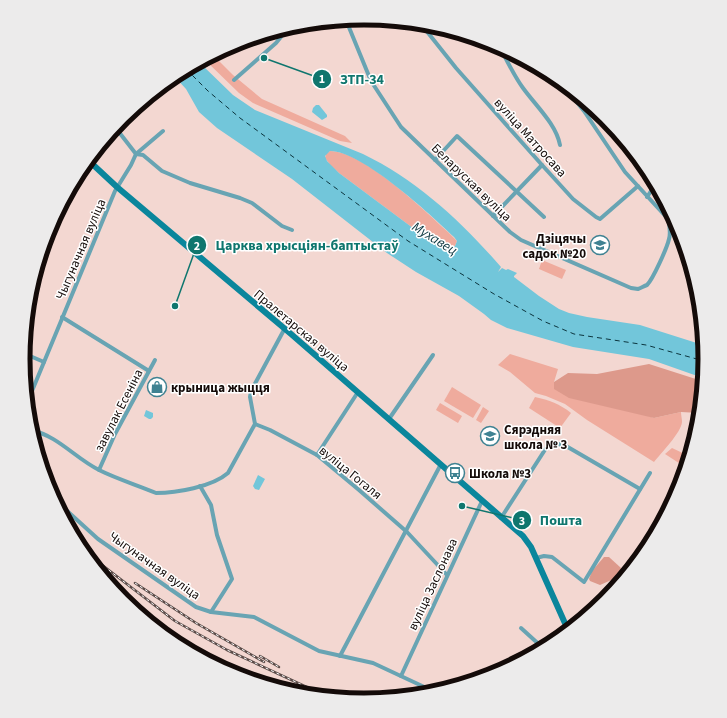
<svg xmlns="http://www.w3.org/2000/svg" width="727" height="718" viewBox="0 0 727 718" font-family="'Source Sans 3',sans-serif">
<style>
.green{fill:#efab9d}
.forest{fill:#dd998b}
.water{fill:#72c6da;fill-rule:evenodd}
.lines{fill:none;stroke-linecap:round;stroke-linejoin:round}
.ferry{stroke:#0c353e;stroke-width:1;stroke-dasharray:5 4;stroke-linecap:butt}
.minor{stroke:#68a4b3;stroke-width:4}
.secondary{stroke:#0a869c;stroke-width:6}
.primary{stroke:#216b7a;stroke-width:6}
.rail-casing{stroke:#5b4c49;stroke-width:2.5}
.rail{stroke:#fff;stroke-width:1;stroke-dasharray:3;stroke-linecap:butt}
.labels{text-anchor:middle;stroke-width:3;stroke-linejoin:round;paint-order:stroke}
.street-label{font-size:13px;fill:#140b09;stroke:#fff}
.poi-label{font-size:13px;font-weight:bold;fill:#140b09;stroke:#fff;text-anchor:start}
.water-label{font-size:14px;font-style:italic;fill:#0c353e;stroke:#fff}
.rim{fill:none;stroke:#140b09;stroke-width:5}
.leader{fill:none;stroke:#0f766e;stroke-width:1.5}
.callout-dot{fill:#0f766e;stroke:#fff;stroke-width:1.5}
.mark-label{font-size:12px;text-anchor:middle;font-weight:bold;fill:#fff}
.callout-label{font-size:14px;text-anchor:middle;font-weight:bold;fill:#0f766e;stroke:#fff;stroke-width:3;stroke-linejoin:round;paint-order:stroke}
</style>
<rect width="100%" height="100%" fill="#f3d7d1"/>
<g class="green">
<path d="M213 55 233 75 262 99 345 136 352 143 340 141 253 103 239 93 204 59Z"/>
<path d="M330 151C363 151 424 210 448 232L457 241 455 246C446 250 437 244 429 240L339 173 331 166 325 158 326 154Z"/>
<path d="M542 260 566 270 562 279 539 269Z"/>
<path d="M510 354 558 369 554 382 654 418 681 412C681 415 682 419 682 422 681 433 661 453 654 462L587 420 565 404 546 396 535 393 510 372 498 365Z"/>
<path d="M452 387 481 405 473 418 444 401Z"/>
<path d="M535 397C549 400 560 404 571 413L560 428 529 408Z"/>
<path d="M440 403 462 416 458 423 436 410Z"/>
<path d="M483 407 489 411 481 423 476 420Z"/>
<path d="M672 448 689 456 685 467 665 454Z"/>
</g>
<g class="forest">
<path d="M649 364 702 381 699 413 681 412 654 418 569 398 554 389V382L568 373 597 374Z"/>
<path d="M604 557H609L621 568 616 578 600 585 590 581 589 579 592 571Z"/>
</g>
<g class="water">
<path d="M199 62 233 95 255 110 363 154C417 180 462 222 501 267L498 272 502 268 506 270 508 269 517 273 514 276V277L539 296 559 309 569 313 587 317 640 325 703 345 704 359 703 378 649 359 573 347 507 328 491 320 484 314 459 296 416 272 387 253 292 179 217 128 199 112 186 89 174 76ZM330 151C362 151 430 214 454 237L457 241 455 246 451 247H445L429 240 339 173 327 161 325 156Z"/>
<path d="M316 105H319L327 115V117L322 120 312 112 313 108Z"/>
<path d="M146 410 153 413V417L151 419H149L144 416Z"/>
<path d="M258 475 265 479 259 490 255 489 253 486Z"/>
</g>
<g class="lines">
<path class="ferry" d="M186 69 208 91 240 118 281 148 408 241 494 294 543 321 574 334 646 345 704 361"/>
<g class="minor">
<path d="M346 20 371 81 401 127 510 232 521 240 631 288 638 289C641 288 644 286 647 285 653 279 667 248 669 239 671 233 669 227 669 220"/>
<path d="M421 24 456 68 542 165 573 199 596 217 600 219 638 186"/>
<path d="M505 50 503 53C509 65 515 77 523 88 536 106 556 124 560 145"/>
<path d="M234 80 276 43 289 27"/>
<path d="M560 81 584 111 625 172 669 220 676 224"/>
<path d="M115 127 136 154"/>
<path d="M136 154 143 155 162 171 190 183 240 198 252 203 282 226 292 230"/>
<path d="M435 160 457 136 544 217"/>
<path d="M647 197 655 185"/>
<path d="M493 216 542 165"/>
<path d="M62 317 149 371"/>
<path d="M23 353 44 362"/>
<path d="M27 408 32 391 115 191 131 165 136 154 163 131"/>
<path d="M389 419 433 355"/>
<path d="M255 424 270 430 317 455 359 490 407 532 447 575"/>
<path d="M31 430C58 436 75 458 99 470 117 479 137 485 156 493 176 493 212 487 228 473L255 424 250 397 251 391 285 328"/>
<path d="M317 455 358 392"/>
<path d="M99 470 115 434 155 360"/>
<path d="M200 486 211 505 217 535 232 579 211 612"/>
<path d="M54 499 98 539 196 607 211 612 254 617 319 651 373 663 435 692"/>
<path d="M501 518 550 442 566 446 640 489"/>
<path d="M536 558 544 556 552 557 584 582 650 473"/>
<path d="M521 628 543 648"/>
<path d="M340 656 441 464"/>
<path d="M401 676 482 501"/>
</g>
<path class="secondary" d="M88 160 117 187 291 334 523 536 531 547 568 630"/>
<path class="primary" d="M119 596 205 659"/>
<g class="rail-casing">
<g id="rail">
<path d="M73 535 90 549"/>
<path d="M80 548 175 621 227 650 326 696"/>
<path d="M135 583 196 623 264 662"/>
<path d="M260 656 279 667"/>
</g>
</g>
<use href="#rail" class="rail"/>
</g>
<defs>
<g id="school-ring" transform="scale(1)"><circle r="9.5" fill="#fff" stroke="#3f8292" stroke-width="1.5"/><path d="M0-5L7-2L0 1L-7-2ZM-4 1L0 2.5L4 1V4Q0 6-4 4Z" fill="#3f8292"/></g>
<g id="shop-ring" transform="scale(1)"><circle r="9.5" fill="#fff" stroke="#3f8292" stroke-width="1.5"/><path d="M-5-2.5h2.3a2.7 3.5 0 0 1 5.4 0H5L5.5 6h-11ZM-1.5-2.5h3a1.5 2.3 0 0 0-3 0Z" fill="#3f8292"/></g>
<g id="bus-ring" transform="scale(1)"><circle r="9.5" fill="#fff" stroke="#3f8292" stroke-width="1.5"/><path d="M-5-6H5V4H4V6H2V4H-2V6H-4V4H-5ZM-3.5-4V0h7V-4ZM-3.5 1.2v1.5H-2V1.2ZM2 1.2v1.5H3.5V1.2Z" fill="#3f8292"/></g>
</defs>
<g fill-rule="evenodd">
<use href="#school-ring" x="600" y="245"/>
<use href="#shop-ring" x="157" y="387"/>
<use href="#school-ring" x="490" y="436"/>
<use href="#bus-ring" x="455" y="473"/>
</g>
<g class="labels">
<g class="street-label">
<text transform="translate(531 137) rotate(48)" y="5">вуліца Матросава</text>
<text transform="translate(472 182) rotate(44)" y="5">Беларуская вуліца</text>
<text transform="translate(80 249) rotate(-67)" y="5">Чыгуначная вуліца</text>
<text transform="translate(302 330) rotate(40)" y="5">Пралетарская вуліца</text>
<text transform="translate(118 410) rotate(-63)" y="5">завулак Есеніна</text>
<text transform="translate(351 472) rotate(39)" y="5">вуліца Гогаля</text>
<text transform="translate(155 565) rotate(35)" y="5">Чыгуначная вуліца</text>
<text transform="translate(432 584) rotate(-65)" y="5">вуліца Заслонава</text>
</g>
<g class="poi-label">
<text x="586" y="243" text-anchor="end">Дзіцячы<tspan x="586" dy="15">садок №20</tspan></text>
<text x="171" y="392">крыница жыцця</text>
<text x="504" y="434">Сярэдняя<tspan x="504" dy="15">школа № 3</tspan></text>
<text x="469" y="478">Школа №3</text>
</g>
<g class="water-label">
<text transform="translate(435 238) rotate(32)" y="5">Мухавец</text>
</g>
</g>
<path d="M0 0H727V718H0ZM30 359a334 334 0 1 1 668 0a334 334 0 1 1-668 0Z" fill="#ecebeb" fill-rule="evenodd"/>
<path class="rim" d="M30 359a334 334 0 1 1 668 0a334 334 0 1 1-668 0Z"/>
<path class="leader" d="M264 58L322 79M175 306L197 245M462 506L522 520"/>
<g class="callout-dot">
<circle cx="264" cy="58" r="4"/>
<circle cx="175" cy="306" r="4"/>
<circle cx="462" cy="506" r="4"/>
<circle cx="322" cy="79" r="10"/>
<circle cx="197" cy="245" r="10"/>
<circle cx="522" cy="520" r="10"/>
</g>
<g class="mark-label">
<text x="322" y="83">1</text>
<text x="197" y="250">2</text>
<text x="522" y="525">3</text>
</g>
<g class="callout-label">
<text x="362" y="84">ЗТП-34</text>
<text x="307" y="250">Царква хрысціян-баптыстаў</text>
<text x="561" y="525">Пошта</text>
</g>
</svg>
